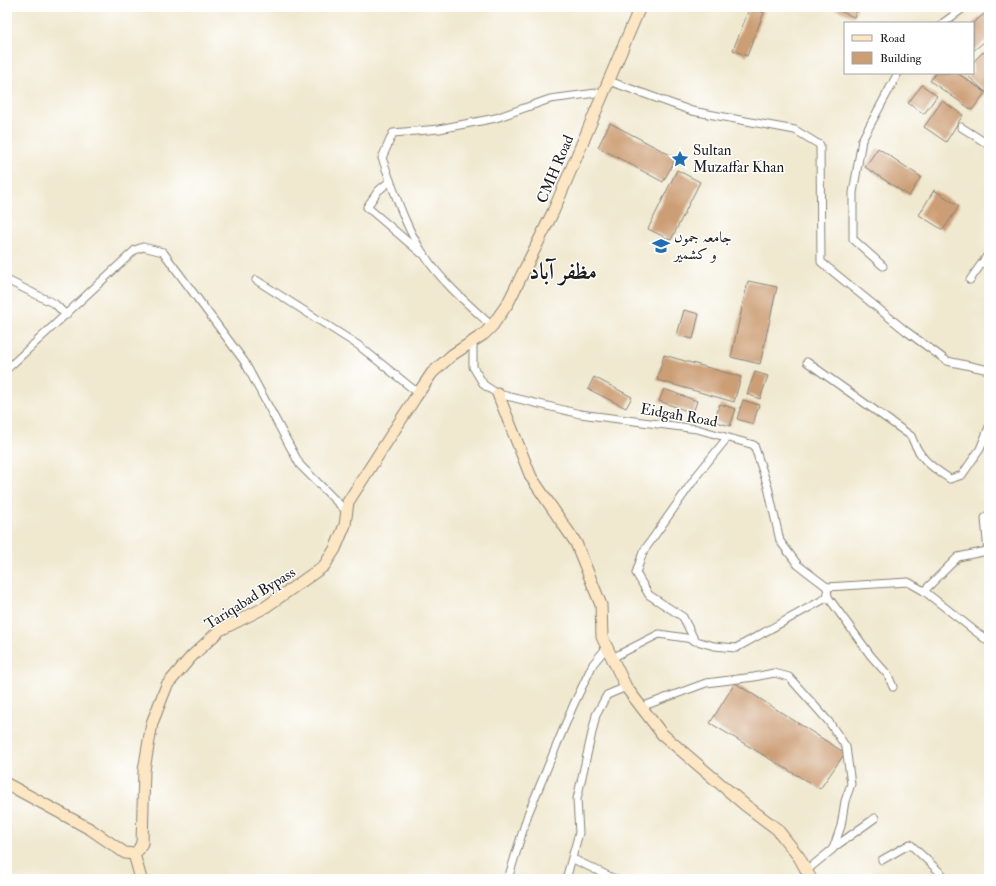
<svg xmlns="http://www.w3.org/2000/svg" width="996" height="886" viewBox="0 0 996 886" font-family="'IM FELL Double Pica',Amiri,serif">
<style>
.building{fill:#cc9e75}
.lines{fill:none;stroke-linecap:round;stroke-linejoin:round}
.street-casing{stroke:#868276;stroke-width:9}
.secondary-casing{stroke:#868276;stroke-width:13}
.street{stroke:#fff;stroke-width:7}
.secondary{stroke:#fce6c4;stroke-width:11}
.labels{text-anchor:middle;stroke-width:3;stroke-linejoin:round;paint-order:stroke}
.poi-label{font-size:15px;fill:#1c1c1c;stroke:#fff;text-anchor:start}
.street-label{font-size:15px;fill:#1c1c1c;stroke:#fff}
.town-label{font-size:23px;font-weight:bold;fill:#1c1c1c;stroke:#fff}
</style>
<rect width="100%" height="100%" fill="#fff"/>
<filter id="ink" filterUnits="userSpaceOnUse"><feTurbulence type="fractalNoise" baseFrequency=".025" numOctaves="2"/><feDisplacementMap in="SourceGraphic" scale="8" xChannelSelector="R" yChannelSelector="G"/><feConvolveMatrix kernelMatrix="1 2 1 2 8 2 1 2 1" color-interpolation-filters="sRGB"/></filter>
<filter id="wash" filterUnits="userSpaceOnUse"><feTurbulence type="fractalNoise" baseFrequency=".012" numOctaves="4" result="noise"/><feDisplacementMap in="SourceGraphic" scale="16" xChannelSelector="R" yChannelSelector="G"/><feGaussianBlur stdDeviation="0.9" result="paint"/><feColorMatrix in="noise" values="0 0 0 0 0 0 0 0 0 0 0 0 0 0 0 0 0 1.4 0 .05"/><feComposite in="paint" operator="in"/></filter>
<g filter="url(#wash)">
<rect width="100%" height="100%" fill="#f0e8cf"/>
<g id="blocks">
<g class="building">
<path d="M750 7 764 12 747 56 733 50Z"/>
<path d="M830 7H858L854 17Z"/>
<path d="M989 10V38L973 51V23Z"/>
<path d="M983 52 989 58V88L972 110 930 81 936 73H957L985 92 965 73H973V62Z"/>
<path d="M922 85 937 96 924 114 908 103Z"/>
<path d="M942 101 963 115 946 142 924 127Z"/>
<path d="M610 123 676 158 663 182 598 147Z"/>
<path d="M878 148 921 177 909 196 865 167Z"/>
<path d="M677 170 700 182 671 240 648 229Z"/>
<path d="M934 190 959 206 943 230 919 215Z"/>
<path d="M748 281 777 287 760 364 731 357Z"/>
<path d="M684 310 699 314 693 339 677 335Z"/>
<path d="M664 355 741 377 734 402 657 380Z"/>
<path d="M755 372 768 376 760 399 747 394Z"/>
<path d="M594 377 632 397 626 408 588 389Z"/>
<path d="M664 389 697 401 693 413 659 401Z"/>
<path d="M743 400 759 405 753 424 737 419Z"/>
<path d="M720 404 736 409 730 426 714 421Z"/>
<path d="M735 683 845 753 820 789 710 723Z"/>
</g>
</g>
</g>
<g filter="url(#ink)">
<use href="#blocks" fill-opacity="0" stroke="#868276" stroke-width="1"/>
<g class="lines">
<g class="street-casing">
<g id="street">
<path d="M943 23 965 7"/>
<path d="M609 81 692 111 795 130 820 145 821 262 906 331 947 361 989 370"/>
<path d="M961 127 989 145"/>
<path d="M390 181 378 191 367 207 421 253"/>
<path d="M883 266 853 239V193L862 140 898 73"/>
<path d="M7 280 55 304 66 315"/>
<path d="M256 280 358 345 418 393"/>
<path d="M970 280 989 253"/>
<path d="M492 326C470 306 441 281 425 256 405 228 394 190 382 158L393 133 439 129 496 118 550 99 604 92"/>
<path d="M473 341V367L484 385 498 394 580 414 697 429 754 445 768 487 780 541 798 565 827 587"/>
<path d="M807 362 911 436C920 459 930 466 950 479L962 475 980 449 989 427"/>
<path d="M7 369 135 250 143 247 163 252 244 361 300 465 346 511"/>
<path d="M989 514 985 518 989 564"/>
<path d="M827 587 908 582 924 591 958 557 987 551"/>
<path d="M924 591 989 642"/>
<path d="M828 597 871 656 888 675 893 687"/>
<path d="M695 641 683 617 649 595 636 573 643 552 698 474 727 438"/>
<path d="M612 658 659 634 686 638 714 646 736 648 828 597 827 587"/>
<path d="M641 707 706 683 754 677 774 673 789 677 829 722 846 747 851 784 845 801 841 826 833 849 807 870"/>
<path d="M833 848 875 818"/>
<path d="M573 859 615 879"/>
<path d="M882 860 910 844 947 879"/>
<path d="M508 879 528 814 573 706 593 664 607 647"/>
<path d="M566 879 579 833 577 799 596 715 607 695 626 687"/>
</g>
</g>
<g class="secondary-casing">
<g id="secondary">
<path d="M498 394 531 477 576 543 601 605 602 637 626 687 662 734 745 805 777 829 799 857 811 879"/>
<path d="M7 784 90 829 125 853 134 854 139 849 142 843 144 770 152 723 167 685 191 657 220 630 264 608 324 566 335 549 345 525 348 502 415 398 432 373 452 355 484 334 492 326 508 303 553 212 640 7"/>
<path d="M134 854 141 879"/>
</g>
</g>
<use href="#street" class="street"/>
<use href="#secondary" class="secondary"/>
</g>
</g>
<defs>
<g id="sight-bare" transform="scale(1.38)"><path d="M0-6L1.8-2.2L6-1.7L2.9 1.2L3.7 5.4L0 3.3L-3.7 5.4L-2.9 1.2L-6-1.7L-1.8-2.2Z" fill="#1f6fb2" stroke="#fff" stroke-width="2.5" paint-order="stroke"/></g>
<g id="university-bare" transform="scale(1.38)"><path d="M0-5L7-2L0 1L-7-2ZM-4 1L0 2.5L4 1V4Q0 6-4 4Z" fill="#1f6fb2" stroke="#fff" stroke-width="2.5" paint-order="stroke"/></g>
</defs>
<g fill-rule="evenodd">
<use href="#sight-bare" x="680" y="159"/>
<use href="#university-bare" x="661" y="246"/>
</g>
<g class="labels">
<g class="poi-label">
<text x="693" y="155">Sultan<tspan x="693" dy="17">Muzaffar Khan</tspan></text>
<text x="674" y="242">جامعہ جموں<tspan x="674" dy="17">و کشمیر</tspan></text>
</g>
<g class="street-label">
<text transform="translate(555 169) rotate(-67)" y="5">CMH Road</text>
<text transform="translate(679 415) rotate(10)" y="5">Eidgah Road</text>
<text transform="translate(250 598) rotate(-32)" y="5">Tariqabad Bypass</text>
</g>
<g class="town-label">
<text x="563" y="279">مظفر آباد</text>
</g>
</g>
<rect width="996" height="886" fill="none" stroke="#fff" stroke-width="24"/>
<rect x="844" y="22" width="130" height="52" fill="#ffffff" stroke="#a4a4a4"/>
<rect x="852" y="35" width="20" height="6" fill="#fce6c4" stroke="#a4a4a4"/>
<text x="880" y="42" font-size="12" fill="#1c1c1c">Road</text>
<rect x="852" y="52" width="20" height="12" fill="#cc9e75" stroke="#a4a4a4"/>
<text x="880" y="62" font-size="12" fill="#1c1c1c">Building</text>
</svg>
